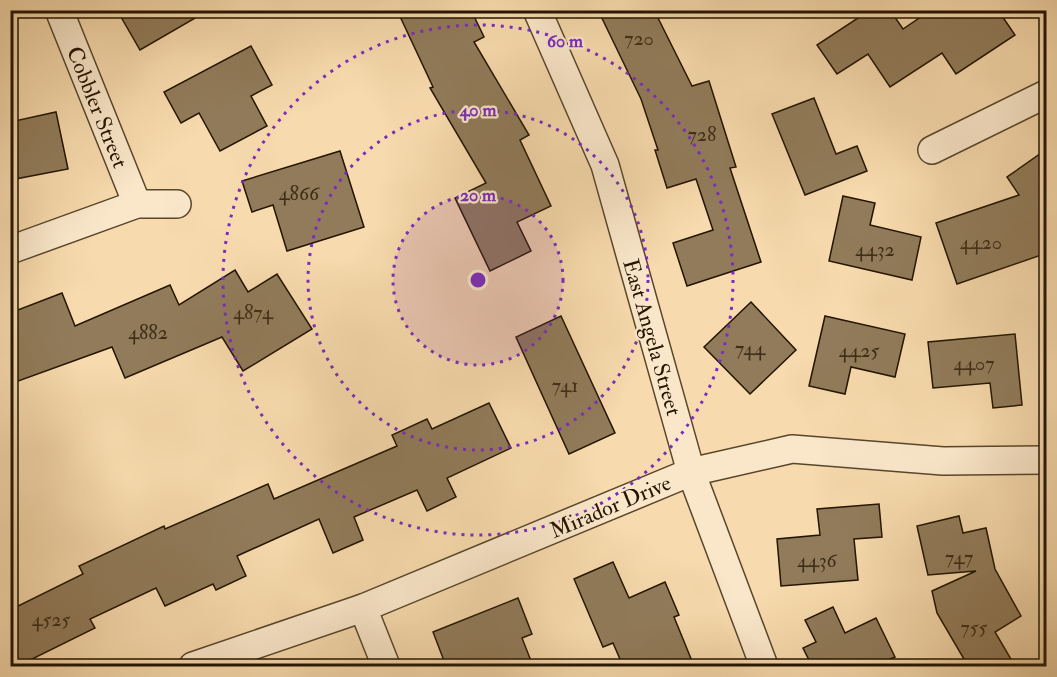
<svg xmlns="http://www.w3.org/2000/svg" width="1057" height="677" viewBox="0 0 1057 677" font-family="'IM FELL Double Pica',serif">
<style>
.building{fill:#917b5a;stroke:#231401;stroke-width:1.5}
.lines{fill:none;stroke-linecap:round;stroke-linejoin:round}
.minor-casing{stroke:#58462c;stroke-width:30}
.minor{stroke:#fae7ca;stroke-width:27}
.ring{fill:none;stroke:#7b2cbf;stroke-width:3;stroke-dasharray:3 6}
.labels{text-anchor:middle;stroke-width:4.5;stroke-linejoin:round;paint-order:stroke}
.number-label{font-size:20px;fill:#3e2e17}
.street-label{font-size:22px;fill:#231401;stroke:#fae7ca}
.centre{fill:#7b2cbf;stroke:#fae7ca;stroke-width:3}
.ring-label{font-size:18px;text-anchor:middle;font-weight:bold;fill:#7b2cbf;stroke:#fae7ca;stroke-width:4.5;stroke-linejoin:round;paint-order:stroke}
</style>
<rect width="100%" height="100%" fill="#f7daad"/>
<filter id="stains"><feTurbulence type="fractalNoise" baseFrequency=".00333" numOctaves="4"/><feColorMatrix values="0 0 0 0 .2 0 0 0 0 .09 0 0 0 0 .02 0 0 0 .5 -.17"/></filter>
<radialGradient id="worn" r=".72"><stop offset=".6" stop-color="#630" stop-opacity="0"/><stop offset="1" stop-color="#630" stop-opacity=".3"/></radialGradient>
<g class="building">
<path d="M117 10H209L140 50Z"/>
<path d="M397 10H471L484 37 474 42 529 135 520 140 551 206 517 222 531 251 490 271 455 198 486 183 430 88 433 87Z"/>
<path d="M598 10H654L692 86 709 81 736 167 730 168 761 262 687 286 673 243 713 230 696 179 667 188 655 150H658L641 99Z"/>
<path d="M870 10H890L903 29 931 10H998L1015 35 956 74 942 53 890 87 868 54 837 74 817 45Z"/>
<path d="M251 46 272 85 251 96 267 126 220 151 199 113 181 123 164 92Z"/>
<path d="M814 98 836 154 857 146 867 171 805 195 772 114Z"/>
<path d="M56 112 68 169 10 180V122Z"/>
<path d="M1047 149V253L957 284 936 223 1019 195 1007 177Z"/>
<path d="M340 151 364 227 287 251 273 205 252 212 242 181Z"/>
<path d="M843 196 875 203 870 225 921 237 912 280 829 261Z"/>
<path d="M235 270 248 292 277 274 312 329 243 371 222 337 125 378 112 347 10 384V313L62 293 75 326 170 285 179 305Z"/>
<path d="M751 302 796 350 750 394 704 347Z"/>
<path d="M561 316 615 433 569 454 516 337Z"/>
<path d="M825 316 905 334 895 377 851 367 845 394 809 386Z"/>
<path d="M1015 334 1022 405 993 408 990 383 933 388 928 342Z"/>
<path d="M489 403 511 448 447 478 456 497 427 511 417 490 354 517 363 540 333 553 319 519 237 556 246 576 216 590 213 584 165 606 156 588 90 619 95 628 18 666H10V610L83 574 79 566 164 526 165 529 268 484 274 499 397 446 392 435 427 419 432 429Z"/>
<path d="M879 504 882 537 854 539 858 580 781 586 777 539 820 535 817 509Z"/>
<path d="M959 516 963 533 986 528 995 569 1021 616 995 632 1015 666H968L937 613 932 591 976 571 928 575 917 526Z"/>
<path d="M613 562 629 598 665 582 679 615 674 617 694 666H623L613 643 603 647 574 579Z"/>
<path d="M518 598 532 634 522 638 533 666H446L433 632Z"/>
<path d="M833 607 845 633 876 618 895 657 874 666H812L803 648 816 642 805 620Z"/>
</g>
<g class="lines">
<g class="minor-casing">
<g id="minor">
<path d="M59 10 137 204"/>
<path d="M537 10 605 165 691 472 764 666"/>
<path d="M932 150 1046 94"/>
<path d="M10 250 137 204H177"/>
<path d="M363 608 386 666"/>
<path d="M193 666 363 608 691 472 792 449 943 461 1046 460"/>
</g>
</g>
<use href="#minor" class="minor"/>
</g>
<circle cx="478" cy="280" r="85" fill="#7b2cbf" fill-opacity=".12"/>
<g class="ring">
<circle cx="478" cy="280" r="85"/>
<circle cx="478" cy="280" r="170"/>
<circle cx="478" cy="280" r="255"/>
</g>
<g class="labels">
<g class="number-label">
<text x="639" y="45">720</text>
<text x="702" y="141">728</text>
<text x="299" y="200">4866</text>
<text x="981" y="249">4420</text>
<text x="875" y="256">4432</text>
<text x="253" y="319">4874</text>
<text x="148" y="339">4882</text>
<text x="750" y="355">744</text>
<text x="859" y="357">4425</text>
<text x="974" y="370">4407</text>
<text x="565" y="392">741</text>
<text x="959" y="564">747</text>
<text x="817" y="567">4436</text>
<text x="51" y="626">4525</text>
<text x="974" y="634">755</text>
</g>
<g class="street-label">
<text transform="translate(98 107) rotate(68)" y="8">Cobbler Street</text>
<text transform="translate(653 337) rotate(74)" y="8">East Angela Street</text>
<text transform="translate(610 506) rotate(-23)" y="8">Mirador Drive</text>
</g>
</g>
<circle cx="478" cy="280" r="9" class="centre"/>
<g class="ring-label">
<text x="565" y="47">60 m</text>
<text x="478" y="116">40 m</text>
<text x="478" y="201">20 m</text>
</g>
<rect width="1057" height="677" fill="none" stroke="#f7daad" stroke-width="36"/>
<rect x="12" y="12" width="1033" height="653" fill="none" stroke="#231401" stroke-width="3"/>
<rect x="18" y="18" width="1021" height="641" fill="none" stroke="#231401" stroke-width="1.5"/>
<rect width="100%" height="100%" filter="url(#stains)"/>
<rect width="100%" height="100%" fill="url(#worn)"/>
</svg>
